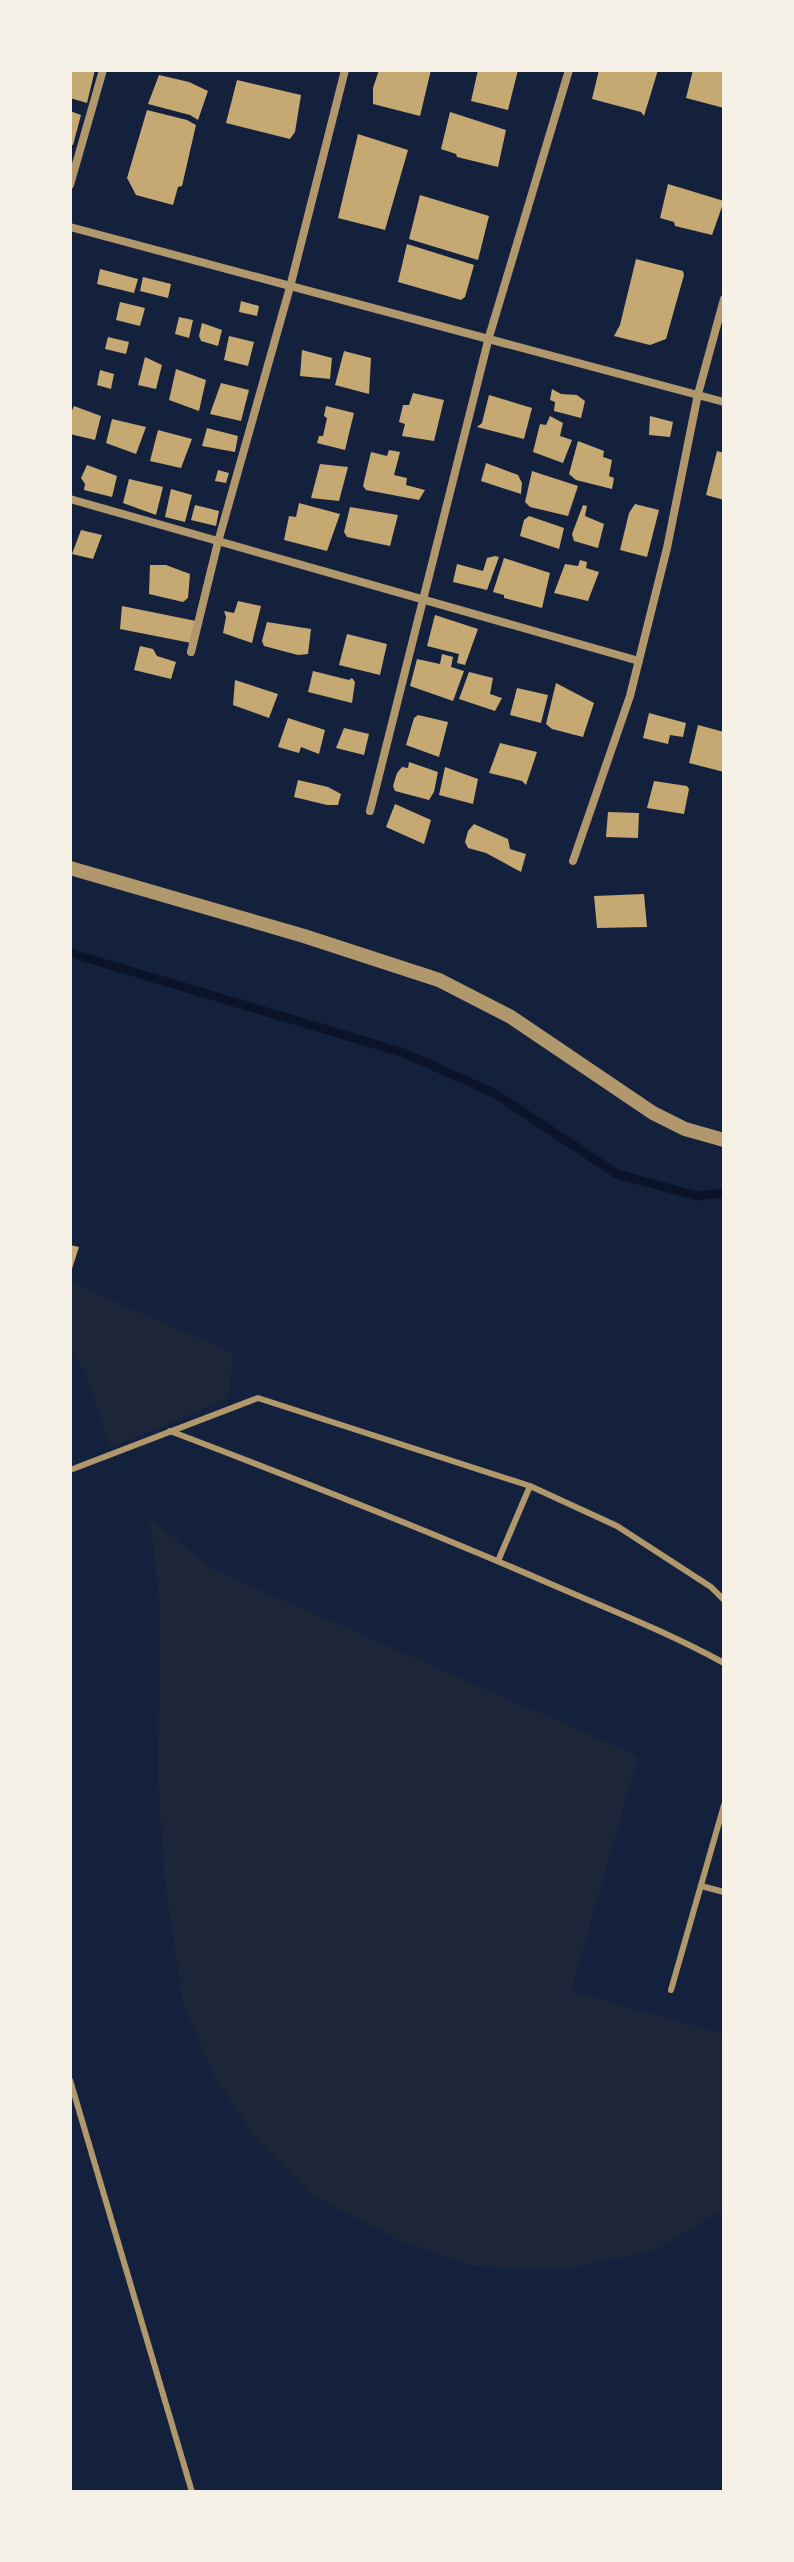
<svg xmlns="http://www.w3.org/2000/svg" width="794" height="2562" viewBox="0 0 794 2562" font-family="Arial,sans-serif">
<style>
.green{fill:#1d2539}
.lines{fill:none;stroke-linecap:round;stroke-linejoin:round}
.stream{stroke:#0b132b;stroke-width:9}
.building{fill:#c6a872}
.service{stroke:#b1986c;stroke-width:6}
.minor{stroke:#b1986c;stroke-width:8}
.tertiary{stroke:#b1986c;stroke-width:14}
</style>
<rect width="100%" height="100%" fill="#14213d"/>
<g class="green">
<path d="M70 1282 233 1353 229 1398 110 1448 86 1373 70 1352Z"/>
<path d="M139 1509 214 1570 638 1756 571 1991 724 2034V2210L655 2250 562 2270 474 2266 398 2240 313 2196 259 2142 216 2079 183 2005 164 1874 158 1776 160 1608 151 1525Z"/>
</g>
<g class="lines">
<path class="stream" d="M70 953 404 1053 494 1093 617 1174 697 1196 724 1193"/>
</g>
<g class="building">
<path d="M70 70H95L87 103 70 98Z"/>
<path d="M379 70H431L420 116 373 104V88Z"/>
<path d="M478 70H518L508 110 471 101Z"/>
<path d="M599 70H658L644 116 641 112 592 99Z"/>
<path d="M693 70H724V108L686 98Z"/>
<path d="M159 75 189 82 208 91 198 120 190 115 148 104Z"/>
<path d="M237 80 301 95 295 132 290 139 226 123Z"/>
<path d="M147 110 187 120 196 125 182 186 178 187 173 205 136 195 127 178Z"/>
<path d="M70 111 81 115 73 145 70 144Z"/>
<path d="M450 112 506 130 498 167 457 157 456 154 441 149Z"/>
<path d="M358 134 408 150 385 230 338 218Z"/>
<path d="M668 184 724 201 712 235 675 226 674 222 660 218Z"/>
<path d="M420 195 489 216 478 260 409 239Z"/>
<path d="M407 244 474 265 465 297 461 300 398 282Z"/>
<path d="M636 259 683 271 684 275 666 339 650 345 614 336 620 325Z"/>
<path d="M100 269 138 279 134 293 97 284Z"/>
<path d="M143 277 171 284 168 298 140 291Z"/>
<path d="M241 301 259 306 257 316 239 312Z"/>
<path d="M120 302 145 308 140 326 116 320Z"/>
<path d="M179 317 193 320 189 338 175 334Z"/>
<path d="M202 323 222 330 218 346 201 341 199 336Z"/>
<path d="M229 336 254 342 248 366 224 360Z"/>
<path d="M108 337 129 342 126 354 105 349Z"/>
<path d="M302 350 332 358 330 379 300 376Z"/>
<path d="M344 351 371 358 369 394 335 385Z"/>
<path d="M145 357 162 365 156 389 138 385Z"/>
<path d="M176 369 206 380 199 411 169 400Z"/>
<path d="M100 370 114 374 111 389 97 385Z"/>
<path d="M221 383 249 390 241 421 210 414Z"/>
<path d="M552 389 561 394 577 395 585 401 581 418 554 411 555 402 550 400Z"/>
<path d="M413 393 444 400 434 441 402 436 405 424 399 422 403 405H409Z"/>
<path d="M489 395 532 408 524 439 477 427 482 423Z"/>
<path d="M74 406 101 416 95 440 70 434V415Z"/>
<path d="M326 406 354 413 345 450 317 443 319 436H323L327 418 324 416Z"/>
<path d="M550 416 563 423 560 436 572 440 563 463 533 452 540 424 546 425Z"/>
<path d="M650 416 673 422 670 437 649 435Z"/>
<path d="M112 419 146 427 136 454 106 443Z"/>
<path d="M207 428 238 436 235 452 202 446Z"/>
<path d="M158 430 192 439 181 468 150 461Z"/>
<path d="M578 441 604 451 603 457 612 460 609 476 614 478 612 489 576 480 569 474Z"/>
<path d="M389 450 400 452 394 475 407 478 406 485 425 490 419 500 366 490 363 486 371 452 387 456Z"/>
<path d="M717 451 724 453V500L706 495Z"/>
<path d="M486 463 518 475 522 483 521 494 481 481Z"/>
<path d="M320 464 348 467 339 501 311 498Z"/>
<path d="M87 465 117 476 112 497 84 490 85 484 81 478Z"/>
<path d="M218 470 229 473 226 483 215 481Z"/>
<path d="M532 471 578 486 568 516 530 507 525 502Z"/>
<path d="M129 479 163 487 156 515 123 503Z"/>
<path d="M171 489 192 495 185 522 165 517Z"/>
<path d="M299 503 340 514 327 551 284 540 289 516 296 517Z"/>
<path d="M635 504 659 510 647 557 620 550 629 513Z"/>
<path d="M195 505 219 511 216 526 191 520Z"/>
<path d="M583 505 587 506 585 516 604 524 598 548 574 541 572 534Z"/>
<path d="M350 507 398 515 390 546 347 537 344 532Z"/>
<path d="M529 516 564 528 559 549 520 536 524 520Z"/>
<path d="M81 530 102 535 93 559 72 554Z"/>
<path d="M495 556 499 557 487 590 453 582 457 564 483 571 487 558Z"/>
<path d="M504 558 550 573 542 608 504 598V595L493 592Z"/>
<path d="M580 560 587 562 586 568 599 572 588 601 554 593 565 564 578 566Z"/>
<path d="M150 565H166L190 574 188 598 183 602 149 594Z"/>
<path d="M238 601 261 606 252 643 223 633 226 617 224 611 234 613Z"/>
<path d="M122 606 196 621 191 643 120 629Z"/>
<path d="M435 615 478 629 465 665 457 663 459 654 427 646Z"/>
<path d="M267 622 311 629 308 654 298 655 264 646 262 641Z"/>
<path d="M347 634 387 644 380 675 339 665Z"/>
<path d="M140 646 153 649 157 656 176 662 171 679 134 670Z"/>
<path d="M442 654 453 657 451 667 464 671 453 701 410 686 417 659 440 664Z"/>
<path d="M313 671 349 680 352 678 355 682 352 703 308 692Z"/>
<path d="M469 672 493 678 490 694 502 698 495 711 459 699Z"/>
<path d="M235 680 278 694 269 718 233 705Z"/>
<path d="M556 683 594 703 583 737 552 729 546 724Z"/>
<path d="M517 688 548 695 541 723 510 715Z"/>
<path d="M649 713 686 723 683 737 670 735 668 744 643 738Z"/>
<path d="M418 715 448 722 439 757 406 745 414 718Z"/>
<path d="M288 718 325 730 319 754 301 747 299 753 278 747Z"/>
<path d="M698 725 724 732V772L689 763Z"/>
<path d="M344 728 369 734 364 755 336 748Z"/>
<path d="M500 743 537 752 526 785 522 781 489 773Z"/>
<path d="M409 762 438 772 434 792 429 800 395 791 393 786 397 773 402 767 408 768Z"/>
<path d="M445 767 478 779 473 804 439 795Z"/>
<path d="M298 780 328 787 341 794 338 805H327L294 797Z"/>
<path d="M654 781 687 786 689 789 684 814 647 808Z"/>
<path d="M395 804 431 820 424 844 386 827Z"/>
<path d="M608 812 639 813 638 838 606 837Z"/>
<path d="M474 824 508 839 510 849 526 854 521 872 486 853 468 848 465 842 468 831Z"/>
<path d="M644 894 647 927 597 928 594 896Z"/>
<path d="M70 1245 79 1247 71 1272H70Z"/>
</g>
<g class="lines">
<g class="service">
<path d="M170 1431C299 1480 427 1530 553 1585 611 1610 669 1633 724 1663"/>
<path d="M70 1470 258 1398 530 1486 617 1526 711 1587 724 1600"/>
<path d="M498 1561 530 1486"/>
<path d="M701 1886 724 1892"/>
<path d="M671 1990 724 1805"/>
<path d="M70 2080 192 2492"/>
</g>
<g class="minor">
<path d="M70 185 103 70"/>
<path d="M70 227 724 402"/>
<path d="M70 499 639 661"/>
<path d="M191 652 218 542 290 287 345 70"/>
<path d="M370 811 489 337 569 70"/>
<path d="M573 861 630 696 667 548 698 394 724 299"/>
</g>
<path class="tertiary" d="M70 868 304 936 439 980 511 1017 653 1113 685 1129 724 1140"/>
</g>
<rect width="794" height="2562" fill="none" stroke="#f6f1e7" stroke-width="144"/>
</svg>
